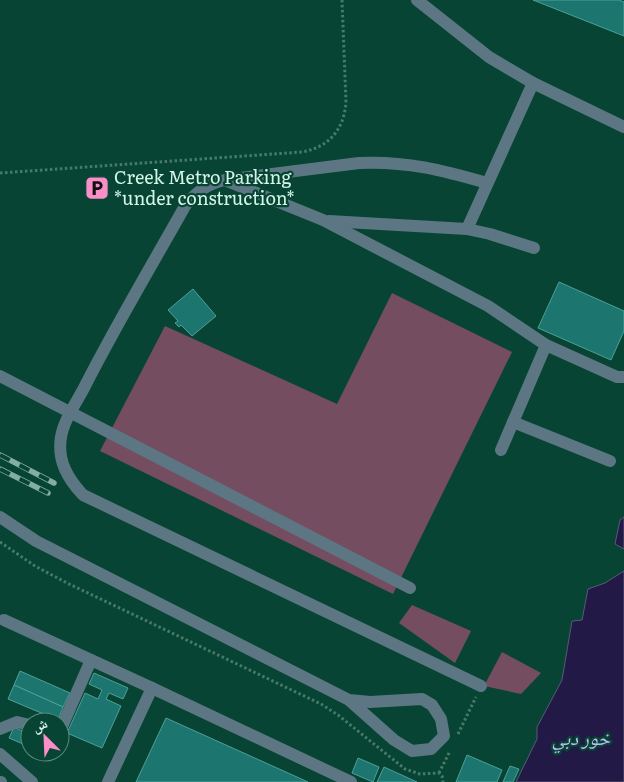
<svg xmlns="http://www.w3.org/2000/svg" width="624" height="782" viewBox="0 0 624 782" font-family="Literata,'Noto Naskh Arabic',serif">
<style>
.green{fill:#754d61}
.water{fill:#221946;stroke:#575b76}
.building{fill:#1c766f;stroke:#4ca099}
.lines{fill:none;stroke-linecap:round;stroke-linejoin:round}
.path{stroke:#467a6a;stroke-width:3;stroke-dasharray:2.5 2.5;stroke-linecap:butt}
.minor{stroke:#5c7783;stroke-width:12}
.rail-casing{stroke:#82af9f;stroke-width:5.5}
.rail{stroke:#084433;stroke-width:4;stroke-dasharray:11;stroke-linecap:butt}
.labels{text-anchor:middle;stroke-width:4.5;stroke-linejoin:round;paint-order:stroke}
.poi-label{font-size:18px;fill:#d2f5e6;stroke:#084433;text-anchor:start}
.water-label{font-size:19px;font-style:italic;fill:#c1bcfc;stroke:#084433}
</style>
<rect width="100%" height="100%" fill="#084433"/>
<g class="green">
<path d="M392 293 512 352 393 594 100 451 165 326 337 404Z"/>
<path d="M412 605 471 631 455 663 399 623Z"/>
<path d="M502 652 541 673 521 694 484 686Z"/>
</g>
<g class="water">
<path d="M624 517V549L615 544 620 520Z"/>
<path d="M624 571V782H516L537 739V727L562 680 572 621 582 620 588 589 605 583Z"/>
</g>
<g class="building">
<path d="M533 0H619L624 2V36Z"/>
<path d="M559 282 624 311V331L611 360 538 328Z"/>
<path d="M193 289 216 316 192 336 181 325 179 327 175 323 178 321 168 310Z"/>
<path d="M20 671 70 693 63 707 14 685Z"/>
<path d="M94 673 128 688 123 699 109 693 106 699 121 706 102 748 67 733 85 693 98 699 102 690 89 684Z"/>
<path d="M14 685 63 707 58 720 8 699Z"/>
<path d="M166 718 308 782H136Z"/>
<path d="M14 727 30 735V747L9 738Z"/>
<path d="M467 755 502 770 497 782H456Z"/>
<path d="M358 758 379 767 373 782 352 773Z"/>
<path d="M510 766 519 769 513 782H503Z"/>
<path d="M384 767 417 782H377Z"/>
</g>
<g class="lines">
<g class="path">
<path d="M0 173 302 152C329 147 344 130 346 102L342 0"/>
<path d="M0 542 35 566 67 583 321 704 338 715 405 769 420 774 439 773 442 776 443 782"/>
<path d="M458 734 476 697"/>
<path d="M439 773 450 751"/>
</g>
<g class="minor">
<path d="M417 0 489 57 533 83 624 127"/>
<path d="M227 181 323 220 488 306 546 345 617 377H624"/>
<path d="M329 221 467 229 490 234 534 248"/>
<path d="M467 229 533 83"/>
<path d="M0 376 410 588"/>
<path d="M513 422 610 461"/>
<path d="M501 450 546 345"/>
<path d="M0 517 36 541 349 700 394 740 412 751 431 749 444 736 441 719 432 705 422 699 370 702 349 700"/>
<path d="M4 620 152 688 351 782"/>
<path d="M481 686 83 495C68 479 57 461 61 437 64 419 77 402 85 386 116 325 152 265 185 206 196 192 207 184 225 180L359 163C407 161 442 170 487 183"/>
<path d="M0 729 17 722 30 725"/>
<path d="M60 731 91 660"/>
<path d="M0 754 32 782"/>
<path d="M0 782H1"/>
<path d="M108 782 152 688"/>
</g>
<g class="rail-casing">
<g id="rail">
<path d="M0 455 54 483"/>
<path d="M0 469 48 493"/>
</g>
</g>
<use href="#rail" class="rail"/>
</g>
<defs>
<g id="parking-square" transform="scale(1.25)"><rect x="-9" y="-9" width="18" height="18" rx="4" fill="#fa8fc8" stroke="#084433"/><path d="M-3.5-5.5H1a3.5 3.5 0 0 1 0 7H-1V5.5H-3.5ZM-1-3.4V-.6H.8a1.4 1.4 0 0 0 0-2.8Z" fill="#111"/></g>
</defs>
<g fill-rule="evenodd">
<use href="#parking-square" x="97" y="188"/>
</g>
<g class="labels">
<g class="poi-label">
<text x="114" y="184">Creek Metro Parking<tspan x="114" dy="21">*under construction*</tspan></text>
</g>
<g class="water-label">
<text x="581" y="745">خور دبي</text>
</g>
</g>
<g transform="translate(45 737) rotate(336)"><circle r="24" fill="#084433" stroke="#598b7b"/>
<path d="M0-4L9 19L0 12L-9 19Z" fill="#fa8fc8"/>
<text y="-8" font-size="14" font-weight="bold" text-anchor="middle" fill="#d2f5e6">ش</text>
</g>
</svg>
